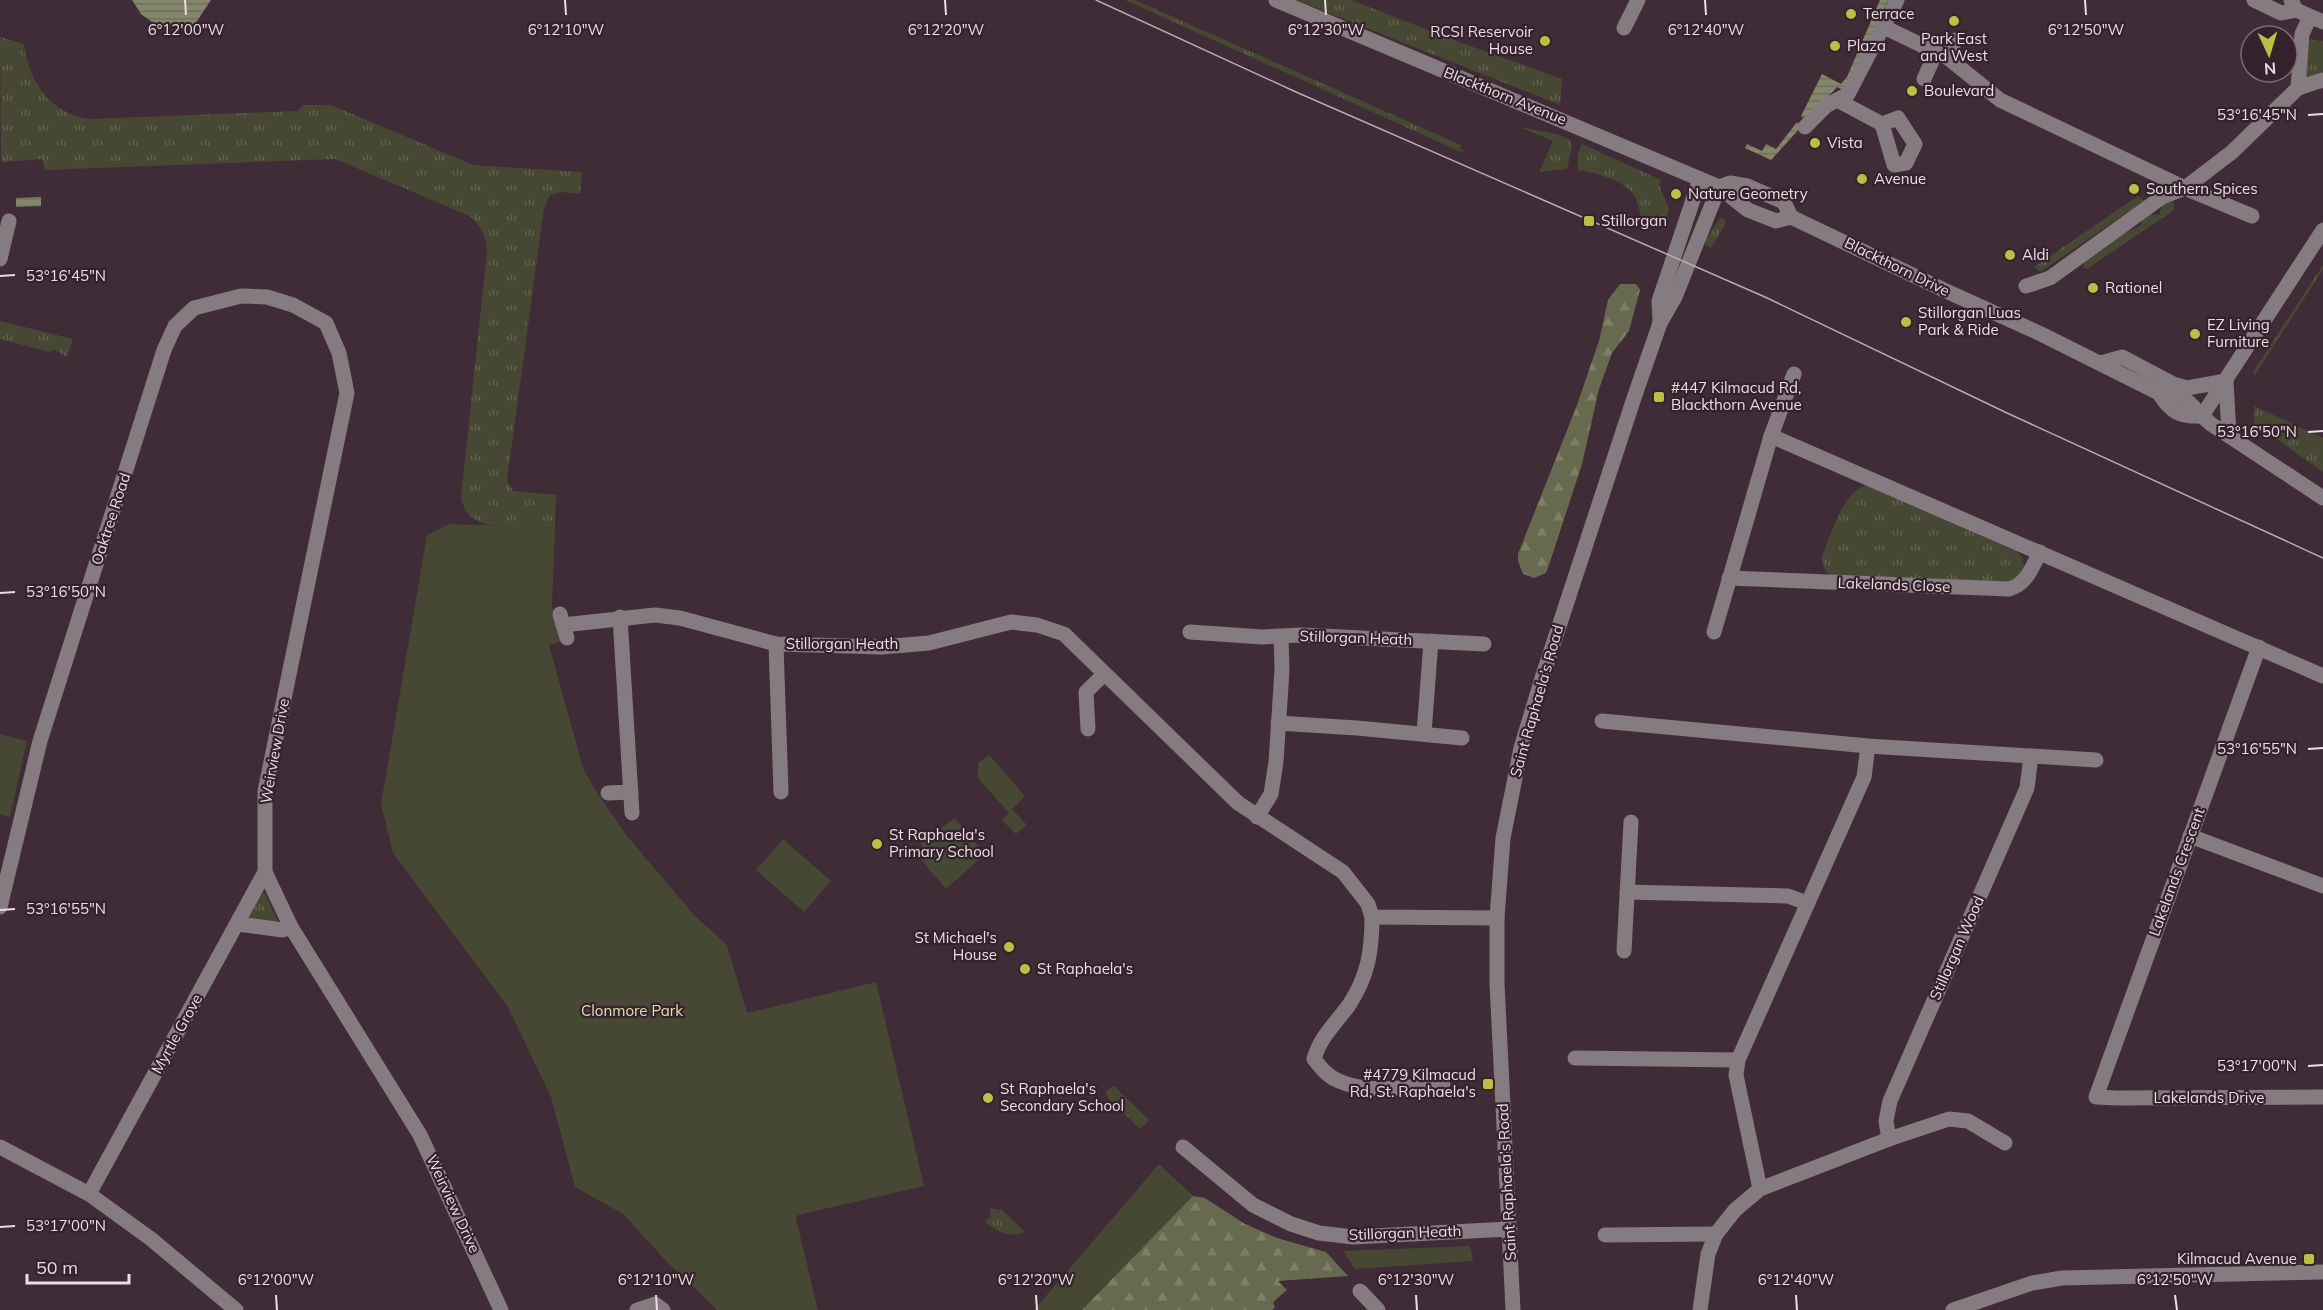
<svg xmlns="http://www.w3.org/2000/svg" width="2323" height="1310" viewBox="0 0 2323 1310" font-family="Mulish,sans-serif">
<style>
.grass{fill:url(#grass-tufts)}
.forest{fill:url(#forest-firs)}
.park{fill:#474833}
.water{fill:url(#water-rules)}
.lines{fill:none;stroke-linecap:round;stroke-linejoin:round}
.minor{stroke:#857b80;stroke-width:15}
.tram{stroke:#bbacb3;stroke-width:1.5}
.ticks{fill:none;stroke:#eadde3;stroke-width:2}
.poi-dot{fill:#bbc044;stroke:#35222c;stroke-width:2}
.labels{text-anchor:middle;stroke-width:4.5;stroke-linejoin:round;paint-order:stroke}
.poi-label{font-size:15px;fill:#eadde3;stroke:#35222c;text-anchor:start}
.street-label{font-size:15px;fill:#eadde3;stroke:#35222c}
.park-label{font-size:15px;fill:#dee1ac;stroke:#35222c}
.ticks-label{font-size:15px;text-anchor:middle;fill:#eadde3;stroke:#35222c;stroke-width:4.5;stroke-linejoin:round;paint-order:stroke}
</style>
<defs>
<pattern id="grass-tufts" width="24" height="20" patternUnits="userSpaceOnUse" patternTransform="scale(1.5)"><rect width="24" height="20" fill="#474833"/><path d="M3 7l-1-3M5 7V3M7 7l1-3M15 17l-1-3M17 17v-4M19 17l1-3" fill="none" stroke="#626250"/></pattern>
<pattern id="forest-firs" width="22" height="20" patternUnits="userSpaceOnUse" patternTransform="scale(1.5)"><rect width="22" height="20" fill="#686a4f"/><path d="M5 1l3.5 6h-7zM16 11l3.5 6h-7z" fill="#7e7f68"/></pattern>
<pattern id="water-rules" width="6" height="5" patternUnits="userSpaceOnUse" patternTransform="scale(1.5)"><rect width="6" height="5" fill="#85876b"/><path d="M0 2.5h6" fill="none" stroke="#6f6f5d"/></pattern>
</defs>
<rect width="100%" height="100%" fill="#3f2c36"/>
<g class="grass">
<path d="M1125 0H1135L1461 145 1460 149 1465 151 1461 152Z"/>
<path d="M1296 0H1351L1459 42 1562 79 1560 105Z"/>
<path d="M0 37 24 44C29 83 51 114 90 119L298 111 303 105H331L473 165 582 172 580 194 562 192 550 195 544 208 507 480 513 491 556 495 555 528C531 527 480 533 466 511 464 507 462 502 461 498L487 251C486 235 482 227 470 216L335 159 45 170 42 159 1 162Z"/>
<path d="M2307 39 2323 41V73L2305 80Z"/>
<path d="M1520 127 1557 134 1570 140 1572 148 1567 169 1539 172 1553 141Z"/>
<path d="M1582 144 1661 180 1659 185 1669 209 1664 226 1656 228 1644 222C1639 214 1639 204 1634 195 1624 180 1596 173 1578 170V153Z"/>
<path d="M2138 196 2144 201 2040 272 2034 267Z"/>
<path d="M2169 201 2174 203V210L2087 269 2083 267 2087 256 2105 248C2110 233 2130 233 2141 225L2142 219 2150 214 2159 215 2162 206Z"/>
<path d="M1720 218H1723L1726 223 1711 248 1705 245V240Z"/>
<path d="M2323 265V269L2255 375 2253 372Z"/>
<path d="M0 321 73 339 67 357 55 350 49 352 0 339Z"/>
<path d="M2254 406 2323 438V472L2254 423Z"/>
<path d="M1864 486H1871L2018 552 2023 558 2024 569 2013 582 1832 576 1826 572 1821 559C1829 539 1843 492 1864 486Z"/>
<path d="M260 893H265L277 920 275 922 246 921Z"/>
<path d="M1112 1087H1115L1149 1120 1140 1129 1107 1097 1106 1091Z"/>
<path d="M990 1208 1002 1210 1025 1232C1009 1238 997 1232 985 1222L991 1216Z"/>
</g>
<g class="forest">
<path d="M1620 284H1636L1640 290 1629 331 1612 353 1599 389 1582 464 1550 562 1546 573 1534 578 1523 574 1518 561V554L1577 405 1599 341 1608 300Z"/>
<path d="M1193 1196 1205 1198 1245 1224 1277 1238 1326 1252 1348 1276 1278 1281 1287 1290 1273 1302 1275 1308 1272 1310H1062L1144 1220Z"/>
</g>
<g class="park">
<path d="M449 524 555 528 552 605 562 641 549 645 583 768 595 790 627 836 694 915 727 945 747 1013 876 982 924 1186 798 1215 796 1219 818 1310H717L667 1262 623 1214 575 1187 551 1097 508 1007 393 853 381 804 427 535Z"/>
<path d="M0 734 27 741 10 817 0 814Z"/>
<path d="M989 755 1025 796 1012 809 1027 825 1016 834 1002 820 1009 813 978 778V763Z"/>
<path d="M955 818 985 854 946 889 917 855 925 850 920 843Z"/>
<path d="M783 839 831 881 804 912 756 870Z"/>
<path d="M1159 1164 1193 1196 1082 1310H1034Z"/>
<path d="M1470 1246 1473 1261 1355 1269 1343 1251Z"/>
</g>
<g class="water">
<path d="M132 0H211L195 24 160 28 141 14Z"/>
<path d="M1880 0H1888L1845 91 1837 87 1807 120 1801 116 1822 74 1841 84 1847 77Z"/>
<path d="M1797 122 1802 126 1771 160 1745 148 1747 144 1762 151 1766 144 1776 149Z"/>
<path d="M41 197V206L16 207V198Z"/>
</g>
<g class="lines">
<g class="minor">
<path d="M1276 0 1719 187 1748 210 1776 221 1791 217"/>
<path d="M2254 0 2281 13 2296 10"/>
<path d="M2291 0 2296 10 2323 22"/>
<path d="M1884 27 1948 58 2000 100 2185 188 2252 216"/>
<path d="M1624 28 1638 0"/>
<path d="M1948 58 1955 40"/>
<path d="M1924 79 1936 52"/>
<path d="M2298 88 2302 34 2310 17"/>
<path d="M1837 100 1882 124 1894 165 1906 163 1915 144 1898 118 1882 124"/>
<path d="M1805 127 1826 106 1848 94 1897 0"/>
<path d="M1719 187 1730 183 1747 186 1784 202 1791 217 1946 291 2041 334 2159 393C2195 397 2187 405 2211 424L2323 498"/>
<path d="M0 259 9 221"/>
<path d="M2026 286 2050 278 2162 197 2185 188 2232 152 2298 88 2323 80"/>
<path d="M1660 323 1659 301 1700 179"/>
<path d="M2101 363 2122 357 2173 384 2187 388 2226 381"/>
<path d="M2226 381 2229 435"/>
<path d="M2159 393C2170 412 2180 417 2202 416"/>
<path d="M2202 416 2323 230"/>
<path d="M1771 436 2323 676"/>
<path d="M1729 578 2009 589C2027 584 2032 567 2040 552"/>
<path d="M560 614 567 638"/>
<path d="M620 617 632 813"/>
<path d="M563 625 655 615 680 618 776 644 882 647 929 643 1011 622 1037 625 1064 634 1238 803 1343 872 1368 904 1372 917 1497 918"/>
<path d="M1190 632 1262 637 1301 635 1484 644"/>
<path d="M1714 632 1771 436 1794 374"/>
<path d="M776 644 781 792"/>
<path d="M2259 647 2096 1097 2117 1098 2323 1097"/>
<path d="M1602 721 1868 746 2096 760"/>
<path d="M1278 723 1357 728 1462 738"/>
<path d="M1088 729 1086 692 1104 674"/>
<path d="M1424 733 1431 641"/>
<path d="M608 793 631 792"/>
<path d="M1257 817 1271 794 1276 762 1282 670 1281 637"/>
<path d="M2190 836 2323 886"/>
<path d="M1627 892 1788 896 1807 903"/>
<path d="M0 907 40 741 164 350 175 326 194 308 241 296 267 297 293 305 326 323 339 353 347 393 265 791V872L291 927 420 1135 501 1310"/>
<path d="M1372 917C1372 951 1368 976 1349 1005 1336 1023 1320 1037 1314 1059 1321 1068 1328 1077 1339 1081 1369 1095 1411 1086 1443 1084"/>
<path d="M238 924 283 930 291 927"/>
<path d="M1624 951 1631 822"/>
<path d="M1575 1058 1738 1060"/>
<path d="M2005 1143 1968 1121 1949 1119 1889 1139 1886 1121 1890 1101 2027 788 2031 756"/>
<path d="M0 1147 89 1194 151 1239 236 1310"/>
<path d="M1183 1147 1253 1205 1291 1224 1319 1233 1353 1237 1510 1229"/>
<path d="M1760 1189 1736 1075 1738 1060 1864 777 1868 746"/>
<path d="M89 1194 265 872"/>
<path d="M1605 1235 1716 1234"/>
<path d="M1360 1291 1378 1310"/>
<path d="M637 1310 655 1304 663 1310"/>
<path d="M1513 1310 1497 983V918L1503 838 1521 748 1543 675 1634 398 1660 323 1675 297 1719 187"/>
<path d="M1700 1310 1708 1254 1716 1234 1735 1210 1760 1189 1889 1139"/>
<path d="M1953 1310 2032 1283 2062 1278 2323 1272"/>
</g>
<path class="tram" d="M1096 0 1296 92 1765 297 2007 413 2323 558"/>
</g>
<path class="ticks" d="M185 0 186 15M565 0 566 15M945 0 946 15M1325 0 1326 15M1705 0 1706 15M2085 0 2086 15M2308 115 2323 114M0 276 15 275M2308 432 2323 431M0 593 15 592M2308 749 2323 748M0 910 15 909M2308 1066 2323 1065M0 1227 15 1226M276 1295 277 1310M656 1295 657 1310M1036 1295 1037 1310M1416 1295 1417 1310M1796 1295 1797 1310M2175 1295 2177 1310"/>
<g class="poi-dot">
<circle cx="1851" cy="14" r="6"/>
<circle cx="1954" cy="21" r="6"/>
<circle cx="1545" cy="41" r="6"/>
<circle cx="1835" cy="46" r="6"/>
<circle cx="1912" cy="91" r="6"/>
<circle cx="1815" cy="143" r="6"/>
<circle cx="1862" cy="179" r="6"/>
<circle cx="2134" cy="189" r="6"/>
<circle cx="1676" cy="194" r="6"/>
<rect x="1583" y="215" width="12" height="12" rx="3"/>
<circle cx="2010" cy="255" r="6"/>
<circle cx="2093" cy="288" r="6"/>
<circle cx="1906" cy="322" r="6"/>
<circle cx="2195" cy="334" r="6"/>
<rect x="1653" y="391" width="12" height="12" rx="3"/>
<circle cx="877" cy="844" r="6"/>
<circle cx="1009" cy="947" r="6"/>
<circle cx="1025" cy="969" r="6"/>
<rect x="1482" y="1078" width="12" height="12" rx="3"/>
<circle cx="988" cy="1098" r="6"/>
<rect x="2303" y="1253" width="12" height="12" rx="3"/>
</g>
<g class="labels">
<g class="poi-label">
<text x="1863" y="19">Terrace</text>
<text x="1533" y="37" text-anchor="end">RCSI Reservoir<tspan x="1533" dy="17">House</tspan></text>
<text x="1954" y="44" text-anchor="middle">Park East<tspan x="1954" dy="17">and West</tspan></text>
<text x="1847" y="51">Plaza</text>
<text x="1924" y="96">Boulevard</text>
<text x="1827" y="148">Vista</text>
<text x="1874" y="184">Avenue</text>
<text x="2146" y="194">Southern Spices</text>
<text x="1688" y="199">Nature Geometry</text>
<text x="1601" y="226">Stillorgan</text>
<text x="2022" y="260">Aldi</text>
<text x="2105" y="293">Rationel</text>
<text x="1918" y="318">Stillorgan Luas<tspan x="1918" dy="17">Park &amp; Ride</tspan></text>
<text x="2207" y="330">EZ Living<tspan x="2207" dy="17">Furniture</tspan></text>
<text x="1671" y="393">#447 Kilmacud Rd,<tspan x="1671" dy="17">Blackthorn Avenue</tspan></text>
<text x="889" y="840">St Raphaela's<tspan x="889" dy="17">Primary School</tspan></text>
<text x="997" y="943" text-anchor="end">St Michael's<tspan x="997" dy="17">House</tspan></text>
<text x="1037" y="974">St Raphaela's</text>
<text x="1476" y="1080" text-anchor="end">#4779 Kilmacud<tspan x="1476" dy="17">Rd, St. Raphaela's</tspan></text>
<text x="1000" y="1094">St Raphaela's<tspan x="1000" dy="17">Secondary School</tspan></text>
<text x="2297" y="1264" text-anchor="end">Kilmacud Avenue</text>
</g>
<g class="street-label">
<text transform="translate(1505 96) rotate(22)" y="5">Blackthorn Avenue</text>
<text transform="translate(1897 267) rotate(26)" y="5">Blackthorn Drive</text>
<text transform="translate(111 519) rotate(-72)" y="5">Oaktree Road</text>
<text transform="translate(1894 585) rotate(2)" y="5">Lakelands Close</text>
<text transform="translate(1356 638) rotate(2)" y="5">Stillorgan Heath</text>
<text x="842" y="649">Stillorgan Heath</text>
<text transform="translate(1537 701) rotate(-74)" y="5">Saint Raphaela’s Road</text>
<text transform="translate(275 751) rotate(-80)" y="5">Weirview Drive</text>
<text transform="translate(2177 872) rotate(-70)" y="5">Lakelands Crescent</text>
<text transform="translate(1957 948) rotate(-66)" y="5">Stillorgan Wood</text>
<text transform="translate(177 1034) rotate(-61)" y="5">Myrtle Grove</text>
<text x="2209" y="1103">Lakelands Drive</text>
<text transform="translate(1507 1182) rotate(-93)" y="5">Saint Raphaela’s Road</text>
<text transform="translate(453 1204) rotate(65)" y="5">Weirview Drive</text>
<text transform="translate(1405 1233) rotate(-2)" y="5">Stillorgan Heath</text>
</g>
<g class="park-label">
<text x="632" y="1016">Clonmore Park</text>
</g>
</g>
<g class="ticks-label">
<text x="186" y="35">6°12'00"W</text>
<text x="566" y="35">6°12'10"W</text>
<text x="946" y="35">6°12'20"W</text>
<text x="1326" y="35">6°12'30"W</text>
<text x="1706" y="35">6°12'40"W</text>
<text x="2086" y="35">6°12'50"W</text>
<text x="2257" y="120">53°16'45"N</text>
<text x="66" y="281">53°16'45"N</text>
<text x="2257" y="437">53°16'50"N</text>
<text x="66" y="597">53°16'50"N</text>
<text x="2257" y="754">53°16'55"N</text>
<text x="66" y="914">53°16'55"N</text>
<text x="2257" y="1071">53°17'00"N</text>
<text x="66" y="1231">53°17'00"N</text>
<text x="276" y="1285">6°12'00"W</text>
<text x="656" y="1285">6°12'10"W</text>
<text x="1036" y="1285">6°12'20"W</text>
<text x="1416" y="1285">6°12'30"W</text>
<text x="1796" y="1285">6°12'40"W</text>
<text x="2175" y="1285">6°12'50"W</text>
</g>
<g transform="translate(2269 54) rotate(176)"><circle r="28" fill="#35222c" stroke="#7d6d75" stroke-width="1.5"/>
<path d="M0-4.5L10 22L0 15L-10 22Z" fill="#bbc044"/>
<text y="-9" font-size="16" font-weight="bold" text-anchor="middle" fill="#eadde3">N</text>
</g>
<path d="M27 1274v9h102v-9" fill="none" stroke="#eadde3" stroke-width="3"/>
<text x="36" y="1274" font-size="18" fill="#eadde3" stroke="#35222c" stroke-width="4.5" paint-order="stroke">50 m</text>
</svg>
